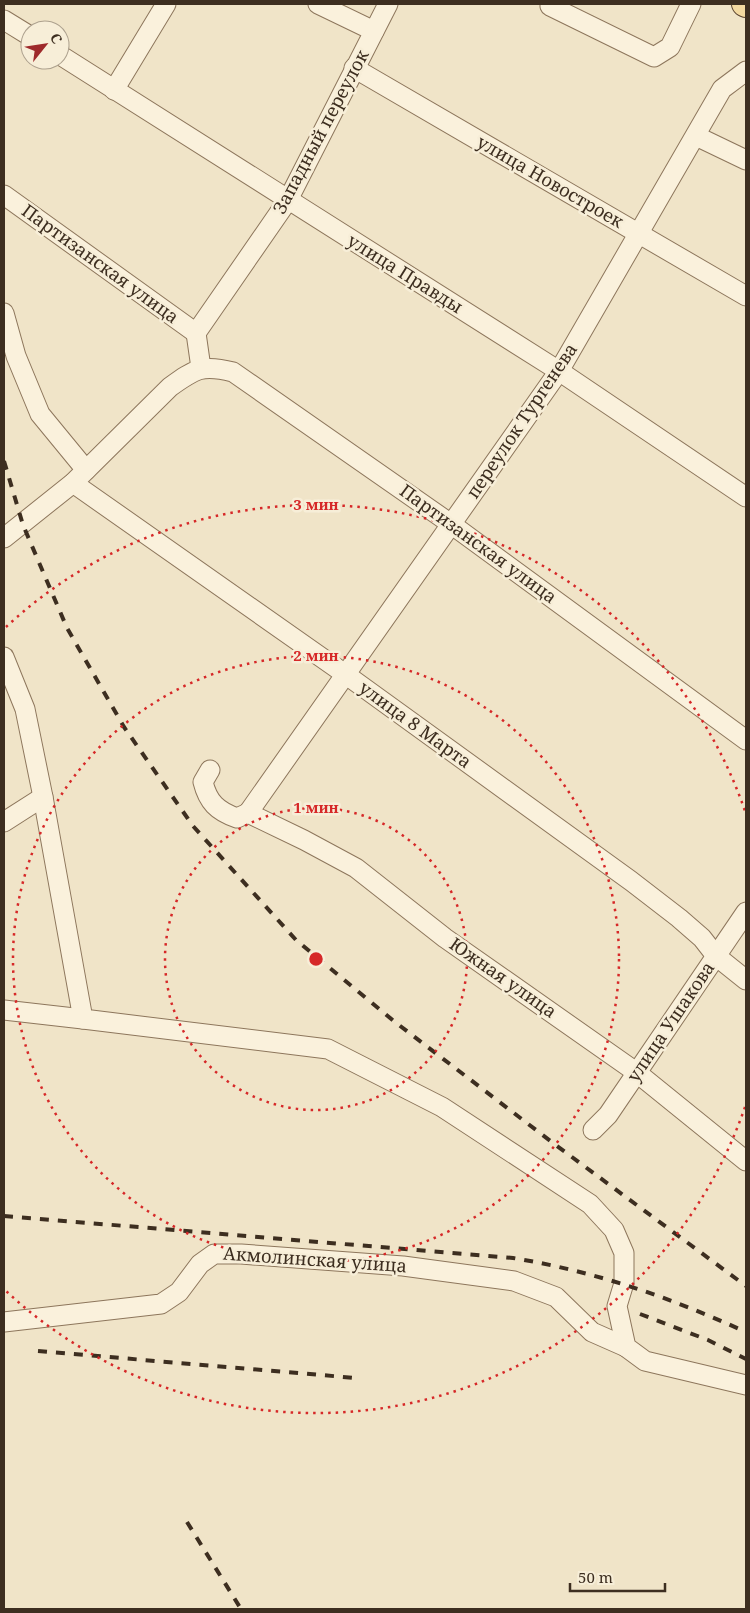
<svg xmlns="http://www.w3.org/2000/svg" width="750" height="1613" viewBox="0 0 750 1613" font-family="'Noto Serif',serif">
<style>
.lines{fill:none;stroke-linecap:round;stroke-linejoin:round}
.minor-casing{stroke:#8d765c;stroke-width:21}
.major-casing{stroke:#5b4430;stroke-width:26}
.minor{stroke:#faf1dc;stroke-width:19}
.major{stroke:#f3d9a0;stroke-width:24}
.rail{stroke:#3d2e20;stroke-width:4;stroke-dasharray:9 9;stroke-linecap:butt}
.ring{fill:none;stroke:#d62828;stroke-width:2.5;stroke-dasharray:2.5 5}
.labels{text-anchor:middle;stroke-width:5;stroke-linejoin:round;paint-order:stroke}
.street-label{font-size:18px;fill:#3d2e20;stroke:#f7eed8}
.centre{fill:#d62828;stroke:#f7eed8;stroke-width:2.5}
.ring-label{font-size:15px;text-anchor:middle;font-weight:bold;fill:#d62828;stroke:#f7eed8;stroke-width:5;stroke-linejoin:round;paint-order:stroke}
</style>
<rect width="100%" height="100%" fill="#f0e4c8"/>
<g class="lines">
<g class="minor-casing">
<g id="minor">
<path d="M318 4 374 31"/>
<path d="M550 6 654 57 670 47 691 4"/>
<path d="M4 20 30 36"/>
<path d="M60 55 559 371 746 497"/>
<path d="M354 68 746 296"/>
<path d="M114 90 166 4"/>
<path d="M696 136 746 160"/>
<path d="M4 195 196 333"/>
<path d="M4 313 16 356 40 414 86 470"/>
<path d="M201 368 196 333 288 200 388 4"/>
<path d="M73 483 345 674 631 881 679 918 702 938 716 956 746 980"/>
<path d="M4 538 73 483 170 387C195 369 202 364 233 372L451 524 746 740"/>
<path d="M4 657 25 709 43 797 83 1019 328 1049 442 1107 590 1204 614 1230 624 1253V1283L617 1306 626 1347 645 1361 746 1385"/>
<path d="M210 770 203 782C208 802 217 811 237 818L248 813"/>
<path d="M248 813 559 371 722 89 746 71"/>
<path d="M248 813 304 840 356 868 445 938 636 1072 746 1161"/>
<path d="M4 822 43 797"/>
<path d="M4 1010 83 1019"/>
<path d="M593 1130 608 1115 746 912"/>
<path d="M4 1322 161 1304 179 1292 200 1264 214 1254H241L403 1266 514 1281 556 1297 592 1332 626 1347"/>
</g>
</g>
<g class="major-casing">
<path id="major" d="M744 4 746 5"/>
</g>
<use href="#minor" class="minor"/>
<use href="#major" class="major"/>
<g class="rail">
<path d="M4 461 23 525 67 628 124 727 193 826 296 940 395 1022 553 1143 746 1286"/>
<path d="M4 1216 513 1258C597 1272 669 1297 746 1332"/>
<path d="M640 1314 708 1340 746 1359"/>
<path d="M38 1351 356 1378"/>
<path d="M187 1522 241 1609"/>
</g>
</g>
<g class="ring">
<circle cx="316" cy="959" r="151"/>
<circle cx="316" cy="959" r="303"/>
<path d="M745 1107A454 454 0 0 1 6 1291M6 627A454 454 0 0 1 745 811"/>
</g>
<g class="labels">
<g class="street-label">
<text transform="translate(321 132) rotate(-62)" y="6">Западный переулок</text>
<text transform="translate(550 182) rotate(30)" y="6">улица Новостроек</text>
<text transform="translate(100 264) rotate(36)" y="6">Партизанская улица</text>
<text transform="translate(405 274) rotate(32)" y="6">улица Правды</text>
<text transform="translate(522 421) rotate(-56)" y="6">переулок Тургенева</text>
<text transform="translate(478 544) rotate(36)" y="6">Партизанская улица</text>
<text transform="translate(415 725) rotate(36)" y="6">улица 8 Марта</text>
<text transform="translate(503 978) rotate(35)" y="6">Южная улица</text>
<text transform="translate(671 1022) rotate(-56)" y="6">улица Ушакова</text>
<text transform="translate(315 1260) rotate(4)" y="6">Акмолинская улица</text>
</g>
</g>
<circle cx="316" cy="959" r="8" class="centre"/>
<g class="ring-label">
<text x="316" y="510">3 мин</text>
<text x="316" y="661">2 мин</text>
<text x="316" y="813">1 мин</text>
</g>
<rect width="750" height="1613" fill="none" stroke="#3d2e20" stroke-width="10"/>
<g transform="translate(45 45) rotate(60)"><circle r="24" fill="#f7eed8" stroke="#ada18e"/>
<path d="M0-4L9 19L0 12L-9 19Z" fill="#9e2a2b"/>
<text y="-8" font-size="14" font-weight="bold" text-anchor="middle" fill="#3d2e20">С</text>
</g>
<path d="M570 1583v8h95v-8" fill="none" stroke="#3d2e20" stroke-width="2.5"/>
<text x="578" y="1583" font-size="15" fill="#3d2e20" stroke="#f7eed8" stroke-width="4" paint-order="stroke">50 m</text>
</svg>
